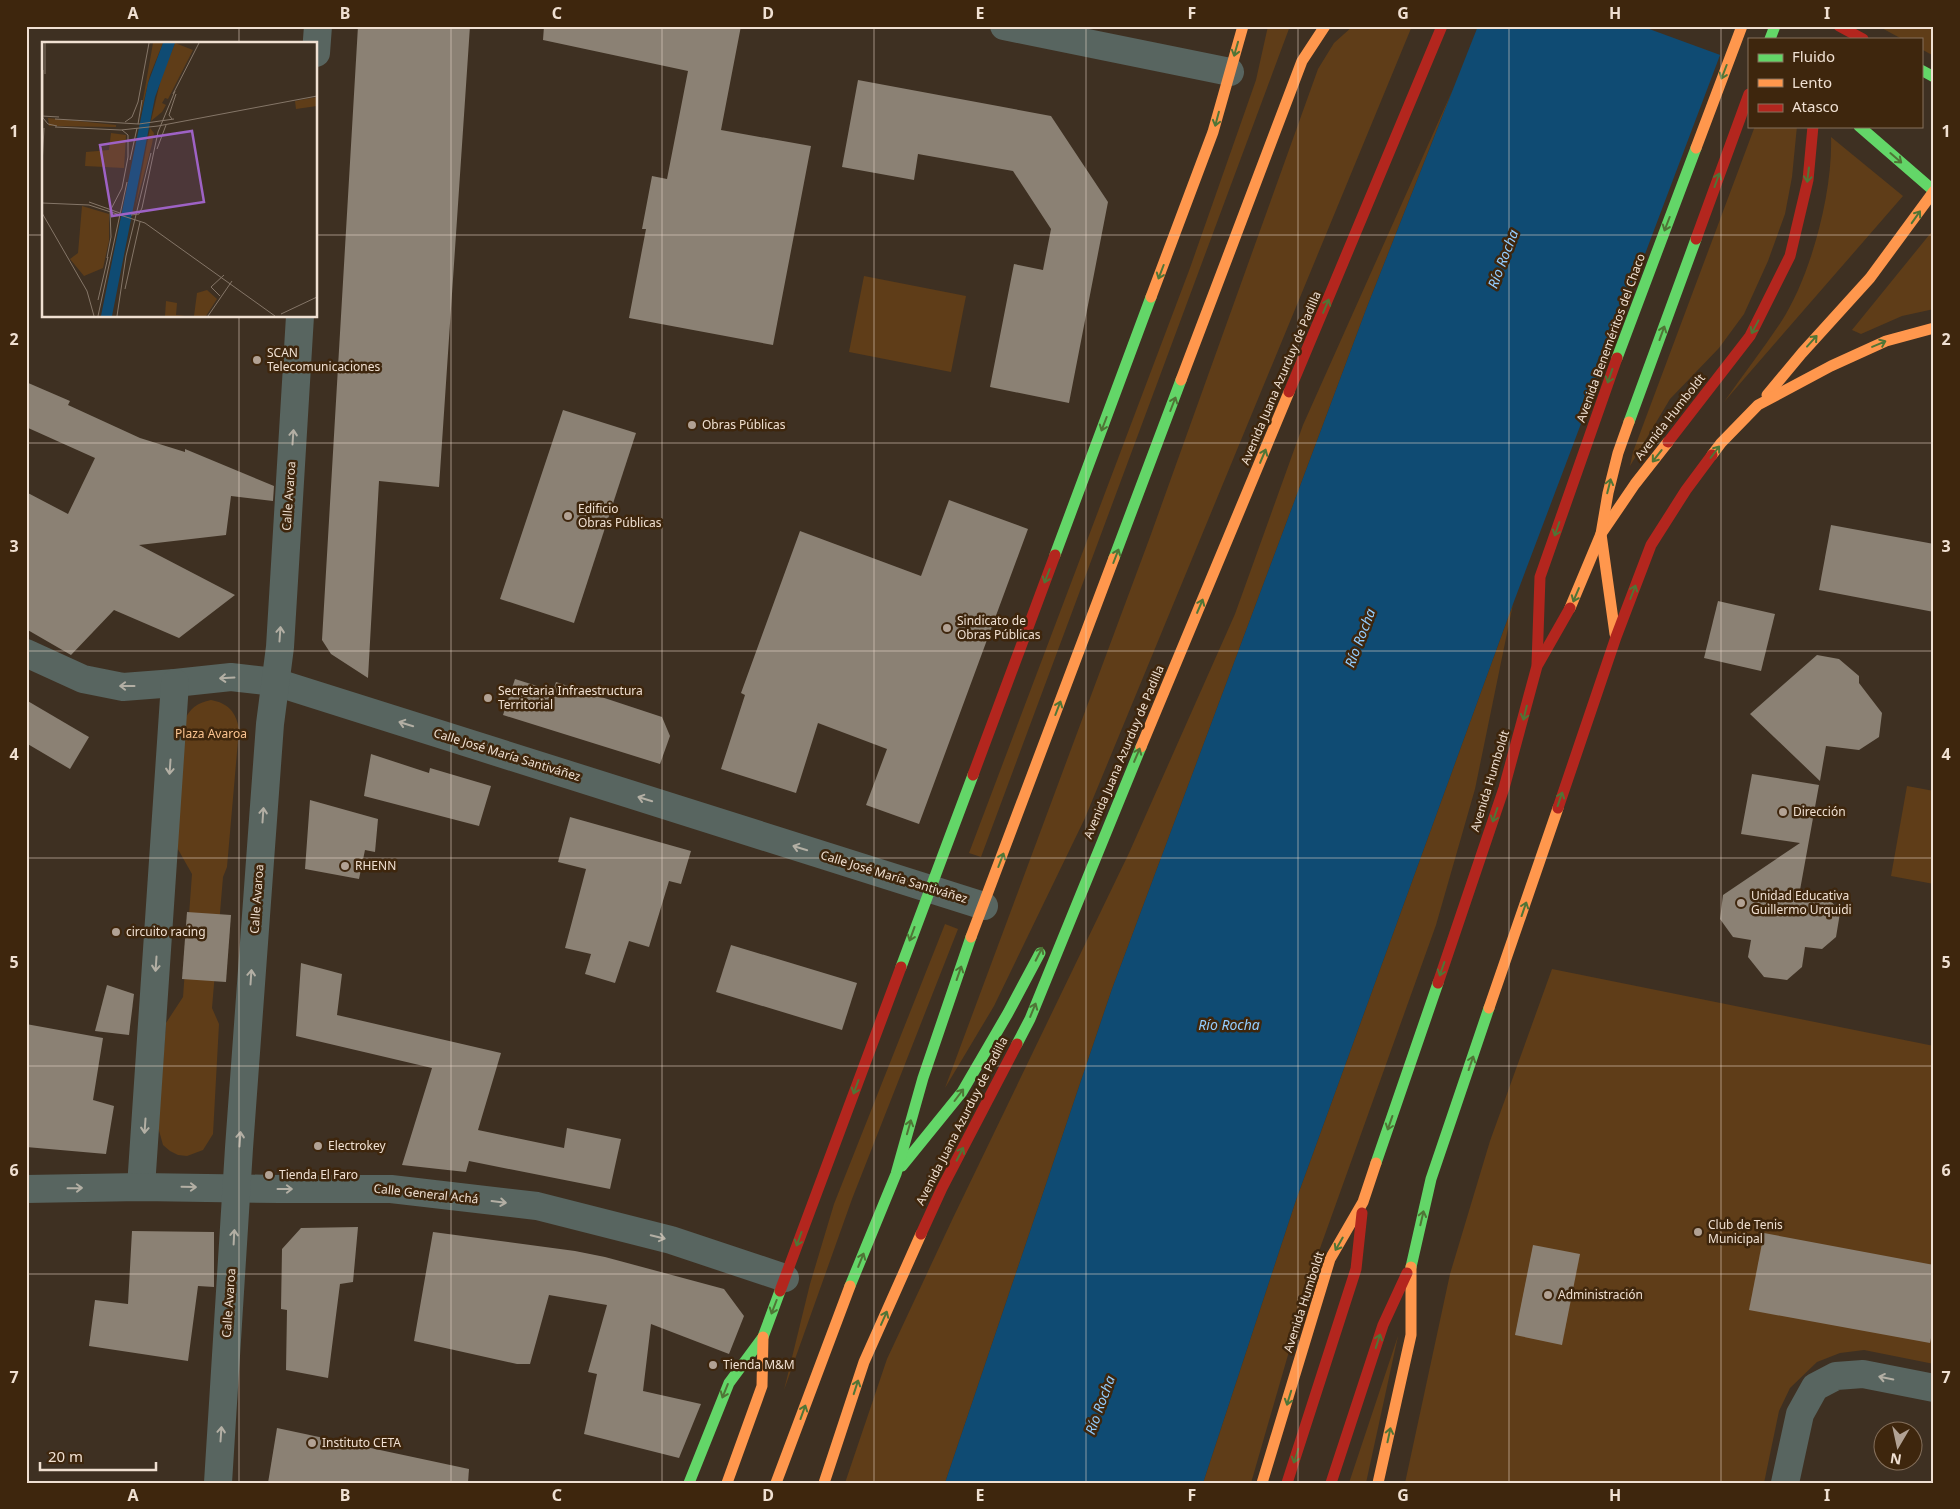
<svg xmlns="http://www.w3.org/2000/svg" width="1960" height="1509" viewBox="0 0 1960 1509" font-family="'Noto Sans',sans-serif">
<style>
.green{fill:#5f3d18}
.water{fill:#0f4b73}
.pier{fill:#3e3022}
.building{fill:#8b8174}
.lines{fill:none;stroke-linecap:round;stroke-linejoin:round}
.street{stroke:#586560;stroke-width:28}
.fast{stroke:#63d668;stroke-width:11}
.slow{stroke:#ff974d;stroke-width:11}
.jam{stroke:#b3261e;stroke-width:11}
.oneway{stroke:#4f7536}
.oneway2{stroke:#b3afa4}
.grid{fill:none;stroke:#f0e0d2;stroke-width:1;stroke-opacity:0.55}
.poi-dot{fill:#b2a294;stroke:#3e260d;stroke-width:2}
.labels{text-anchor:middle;stroke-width:5;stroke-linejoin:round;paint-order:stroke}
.street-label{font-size:12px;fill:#f0e0d2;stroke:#3e260d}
.poi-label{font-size:12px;fill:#f0e0d2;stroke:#3e260d;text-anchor:start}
.park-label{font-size:12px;fill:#fbc491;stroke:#3e260d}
.water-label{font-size:14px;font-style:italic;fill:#93ccfd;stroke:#3e260d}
.inset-road{fill:none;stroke:#857668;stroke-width:1}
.view{fill:#9e62c5;fill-opacity:0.15;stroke:#9e62c5;stroke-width:2.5}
.inset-edge{fill:none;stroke:#f0e0d2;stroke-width:2.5}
.neatline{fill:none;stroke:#f0e0d2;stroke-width:2}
.grid-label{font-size:16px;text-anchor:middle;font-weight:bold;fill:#f0e0d2}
</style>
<rect width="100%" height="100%" fill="#3e3022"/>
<g class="green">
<path d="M1268 26H1290L981 857 969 853 1190 268 1256 80Z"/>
<path d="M1353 26H1412L1085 818 994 1006 945 1088 1150 537 1318 69 1334 43Z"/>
<path d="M1878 26H1934V56L1921 49V39H1902Z"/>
<path d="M1453 89 1367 307 1112 989 945 1483H845L887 1359 952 1220 1129 853 1235 614 1303 425Z"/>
<path d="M1755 126H1797L1792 177 1785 214 1768 261 1744 314 1719 348 1670 399 1630 466 1633 452Z"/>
<path d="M1831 137 1903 196 1724 402C1743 375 1763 349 1781 322 1811 276 1833 192 1831 137Z"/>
<path d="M1934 229V309L1902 316 1861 334 1852 330Z"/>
<path d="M864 276 966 296 951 372 849 352Z"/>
<path d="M1513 604 1475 789 1436 925 1314 1265 1251 1483H1203L1296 1200Z"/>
<path d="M211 700C228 703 236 712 239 729L227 867 223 877 212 1008 219 1024 213 1134 203 1150 187 1156 178 1155 170 1151 163 1145 158 1127 166 1023 183 997 192 874 175 844 184 721C190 708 197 703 211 700Z"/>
<path d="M1907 786 1934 791V884L1891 876Z"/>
<path d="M945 924 958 929 852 1199 784 1390 810 1284 834 1204Z"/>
<path d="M1552 969 1934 1046V1364L1864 1350 1840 1353 1817 1362 1790 1388 1779 1411 1764 1483H1405L1450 1274 1490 1141Z"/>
<path d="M1398 1336 1366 1483H1349Z"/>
</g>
<path class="water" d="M1478 26H1731L1513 604 1296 1200 1203 1483H945L1112 989 1367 307Z"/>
<path class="pier" d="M1641 26H1733L1723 56Z"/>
<g class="building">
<path d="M358 26H470L439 487 379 481 368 678 331 654 322 640Z"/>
<path d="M544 26H741L721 130 811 146 773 345 629 318 646 229H642L652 176 667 179 688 71 543 40Z"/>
<path d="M858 80 1051 116 1108 202 1069 403 990 387 1014 264 1043 270 1051 229 1013 171 918 154 914 180 842 167Z"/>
<path d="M26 382 70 401 68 405 140 438 185 452V449L274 486 273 501 231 496 226 535 139 545 235 595 179 638 114 610 71 655 26 629V492L68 514 95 458 26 427Z"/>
<path d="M563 410 636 433 574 623 500 599Z"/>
<path d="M949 500 1028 529 919 824 866 805 887 749 818 723 796 793 721 769 745 695 741 693 800 531 921 576Z"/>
<path d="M1831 525 1934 544V612L1819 590Z"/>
<path d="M1718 601 1775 614 1761 671 1704 658Z"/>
<path d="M1817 655 1839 659 1859 676V683L1882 713 1879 737 1859 750 1826 746 1820 781 1750 714Z"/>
<path d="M515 679 553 691 556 682 662 717 670 736 660 764 503 715Z"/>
<path d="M26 700 89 737 70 769 26 743Z"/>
<path d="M371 754 429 773 430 768 491 786 479 826 364 796Z"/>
<path d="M1752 774 1819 785 1800 890 1826 894 1840 913 1836 937 1822 949 1805 947 1802 967 1787 980 1764 977 1748 957 1751 940 1733 937 1720 919 1723 895 1800 843 1741 834Z"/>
<path d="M310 800 378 819 375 852 365 850 359 879 305 869Z"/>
<path d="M570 817 691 851 681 884 669 881 649 947 629 941 615 983 585 974 591 954 565 948 586 869 558 862Z"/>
<path d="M187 912 231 915 226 982 182 979Z"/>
<path d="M731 945 857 983 842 1030 716 992Z"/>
<path d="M301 963 342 974 337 1015 501 1053 478 1130 564 1148 567 1128 621 1139 610 1189 469 1161 466 1172 402 1165 432 1068 296 1036Z"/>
<path d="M107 985 134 994 129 1035 95 1031Z"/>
<path d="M26 1024 103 1038 93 1100 114 1106 106 1154 26 1147Z"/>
<path d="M358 1227 353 1282 340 1284 328 1378 286 1370 287 1310 281 1309 282 1249 301 1228Z"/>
<path d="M132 1231 214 1232V1287L198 1286 188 1361 89 1346 95 1300 128 1304Z"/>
<path d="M433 1232 575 1251 605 1257 724 1289 744 1316 729 1354 651 1324 643 1391 701 1404 679 1458 584 1434 597 1374 588 1372 607 1305 549 1295 530 1364H517L414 1341Z"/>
<path d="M1764 1233 1934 1265V1324L1930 1343 1749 1310Z"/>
<path d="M1533 1245 1580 1254 1562 1345 1515 1335Z"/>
<path d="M277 1428 469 1469 468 1483H268Z"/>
</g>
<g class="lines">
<g class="street">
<path d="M1004 26 1230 72"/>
<path d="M316 53 318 26"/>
<path d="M26 653 83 679 123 687 175 683 231 677 275 682 984 906"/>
<path d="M141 1187 175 683"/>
<path d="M26 1189 141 1187 280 1189H391L537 1206 671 1240 785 1278"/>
<path d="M218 1483 239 1148 270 724 280 647 300 316"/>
<path d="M1785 1483 1800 1414 1815 1387 1836 1376 1863 1374 1934 1388"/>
</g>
<g class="fast">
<path d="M1770 39 1775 26"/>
<path d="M1921 70 1934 77"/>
<path d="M1859 126 1934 191"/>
<path d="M1617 358 1696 148"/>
<path d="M1629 422 1696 239"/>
<path d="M1055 555 1151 297"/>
<path d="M1114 558 1181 380"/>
<path d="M901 967 973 775"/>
<path d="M1017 1044 1030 1019 1141 747"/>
<path d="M1376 1163 1438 983"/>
<path d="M902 1166 962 1092 1008 1013 1040 953"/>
<path d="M1411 1267 1431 1179 1489 1008"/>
<path d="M850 1286 896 1174 923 1078 971 937"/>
<path d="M689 1483 729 1383 763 1337 780 1291"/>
</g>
<g class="slow">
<path d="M1696 148 1742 26"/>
<path d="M1151 297 1213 132 1243 26"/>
<path d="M1181 380 1302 61 1325 26"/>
<path d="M1767 395 1802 353 1870 278 1934 191"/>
<path d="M1712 455 1721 443 1758 405 1831 366 1886 341 1934 328"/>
<path d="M1570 608 1601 534 1635 484 1668 442"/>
<path d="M1615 634 1601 534 1608 493 1618 453 1629 422"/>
<path d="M1141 747 1289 392"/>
<path d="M971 937 1114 558"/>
<path d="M1489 1008 1558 808"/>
<path d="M727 1483 762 1386 763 1337"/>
<path d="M776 1483 850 1286"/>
<path d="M824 1483 864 1362 921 1234"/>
<path d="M1262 1483 1330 1259 1363 1202 1376 1163"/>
<path d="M1378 1483 1411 1335V1267"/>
</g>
<g class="jam">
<path d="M1839 26 1863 39"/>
<path d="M1696 239 1749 94"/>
<path d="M1289 392 1442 26"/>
<path d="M1668 442 1750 336 1790 256 1808 180 1813 126"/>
<path d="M1537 664 1540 577 1617 358"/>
<path d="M973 775 1055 555"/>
<path d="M1558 808 1616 637 1651 545 1686 490 1712 455"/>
<path d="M1438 983 1504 788 1537 666 1570 608"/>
<path d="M921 1234 942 1188 1017 1044"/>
<path d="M780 1291 901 967"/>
<path d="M1287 1483 1356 1269 1362 1213"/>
<path d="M1331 1483 1383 1325 1407 1273"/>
</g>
</g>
<defs><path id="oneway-shaft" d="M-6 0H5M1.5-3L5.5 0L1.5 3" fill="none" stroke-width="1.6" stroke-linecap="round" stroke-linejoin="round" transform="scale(1.25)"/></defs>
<g class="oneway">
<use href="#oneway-shaft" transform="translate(1236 49) rotate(106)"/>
<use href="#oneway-shaft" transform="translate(1724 72) rotate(111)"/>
<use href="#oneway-shaft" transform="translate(1217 119) rotate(105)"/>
<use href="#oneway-shaft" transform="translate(1896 158) rotate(41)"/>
<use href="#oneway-shaft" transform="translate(1808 175) rotate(97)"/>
<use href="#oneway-shaft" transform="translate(1717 180) rotate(-70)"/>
<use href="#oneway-shaft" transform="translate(1916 217) rotate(-55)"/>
<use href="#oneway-shaft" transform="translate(1667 224) rotate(111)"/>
<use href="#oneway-shaft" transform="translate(1161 272) rotate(111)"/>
<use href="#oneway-shaft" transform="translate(1326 306) rotate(-67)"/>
<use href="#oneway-shaft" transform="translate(1755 327) rotate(118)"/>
<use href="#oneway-shaft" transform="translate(1662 333) rotate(-70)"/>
<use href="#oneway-shaft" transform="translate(1812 341) rotate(-48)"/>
<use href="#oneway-shaft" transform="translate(1879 344) rotate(-23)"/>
<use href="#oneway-shaft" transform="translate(1610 376) rotate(109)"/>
<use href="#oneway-shaft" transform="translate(1173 404) rotate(-69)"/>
<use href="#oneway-shaft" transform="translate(1104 424) rotate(111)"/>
<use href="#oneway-shaft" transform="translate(1715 452) rotate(-53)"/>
<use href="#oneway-shaft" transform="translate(1263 456) rotate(-67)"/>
<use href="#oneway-shaft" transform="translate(1657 456) rotate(128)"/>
<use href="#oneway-shaft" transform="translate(1609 486) rotate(-76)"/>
<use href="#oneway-shaft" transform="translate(1557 529) rotate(109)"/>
<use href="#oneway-shaft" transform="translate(1116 556) rotate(-69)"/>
<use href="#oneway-shaft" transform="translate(1047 576) rotate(111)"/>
<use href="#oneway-shaft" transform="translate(1633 592) rotate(-69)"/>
<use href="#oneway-shaft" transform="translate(1576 595) rotate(113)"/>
<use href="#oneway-shaft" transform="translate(1200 606) rotate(-67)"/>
<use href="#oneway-shaft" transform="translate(1058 708) rotate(-69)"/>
<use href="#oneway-shaft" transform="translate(1525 713) rotate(104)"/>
<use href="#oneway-shaft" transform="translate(1137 755) rotate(-67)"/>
<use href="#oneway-shaft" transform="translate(1560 799) rotate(-71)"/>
<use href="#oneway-shaft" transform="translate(1495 815) rotate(109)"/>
<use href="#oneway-shaft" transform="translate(1001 860) rotate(-69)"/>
<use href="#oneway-shaft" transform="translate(1524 909) rotate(-71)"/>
<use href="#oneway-shaft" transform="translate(912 934) rotate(110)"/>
<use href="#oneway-shaft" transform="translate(1039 954) rotate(-63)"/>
<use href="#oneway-shaft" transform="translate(1442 969) rotate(109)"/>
<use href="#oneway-shaft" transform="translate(959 973) rotate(-71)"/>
<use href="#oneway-shaft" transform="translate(1033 1010) rotate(-68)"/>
<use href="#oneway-shaft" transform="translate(1471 1063) rotate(-71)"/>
<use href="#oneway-shaft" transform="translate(856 1087) rotate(110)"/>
<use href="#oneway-shaft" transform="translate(959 1095) rotate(-53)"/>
<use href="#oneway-shaft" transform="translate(1390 1123) rotate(109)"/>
<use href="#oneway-shaft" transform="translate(909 1127) rotate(-74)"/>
<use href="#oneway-shaft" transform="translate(960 1154) rotate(-63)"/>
<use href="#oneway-shaft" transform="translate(1422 1218) rotate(-77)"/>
<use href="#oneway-shaft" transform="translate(799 1239) rotate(110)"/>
<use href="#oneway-shaft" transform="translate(1339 1244) rotate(120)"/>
<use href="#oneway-shaft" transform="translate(861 1260) rotate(-68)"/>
<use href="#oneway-shaft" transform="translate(774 1307) rotate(111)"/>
<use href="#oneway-shaft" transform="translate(884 1318) rotate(-66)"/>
<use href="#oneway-shaft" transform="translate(1378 1341) rotate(-72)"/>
<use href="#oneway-shaft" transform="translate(856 1387) rotate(-72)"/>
<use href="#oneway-shaft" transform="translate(725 1391) rotate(112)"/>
<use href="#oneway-shaft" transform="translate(1289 1398) rotate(107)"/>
<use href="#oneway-shaft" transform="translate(803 1412) rotate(-70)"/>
<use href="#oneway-shaft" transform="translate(1389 1435) rotate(-78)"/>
<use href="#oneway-shaft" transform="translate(1296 1456) rotate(108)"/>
</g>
<g class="oneway2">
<use href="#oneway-shaft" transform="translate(293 437) rotate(-86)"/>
<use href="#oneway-shaft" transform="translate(280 634) rotate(-86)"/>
<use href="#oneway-shaft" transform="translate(227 678) rotate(177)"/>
<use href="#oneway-shaft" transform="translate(127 686) rotate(-180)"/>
<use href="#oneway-shaft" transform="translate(406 724) rotate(-163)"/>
<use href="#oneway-shaft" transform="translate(170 767) rotate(94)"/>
<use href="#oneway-shaft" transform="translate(645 799) rotate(-163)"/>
<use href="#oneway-shaft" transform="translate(263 815) rotate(-86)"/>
<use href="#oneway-shaft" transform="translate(800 848) rotate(-163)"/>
<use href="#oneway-shaft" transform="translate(156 964) rotate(94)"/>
<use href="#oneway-shaft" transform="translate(251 977) rotate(-86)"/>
<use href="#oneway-shaft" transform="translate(145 1126) rotate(94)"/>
<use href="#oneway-shaft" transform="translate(240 1139) rotate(-86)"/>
<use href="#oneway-shaft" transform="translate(189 1187) rotate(1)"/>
<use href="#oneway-shaft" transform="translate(75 1188) rotate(-1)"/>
<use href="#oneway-shaft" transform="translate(285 1189)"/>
<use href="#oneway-shaft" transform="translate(499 1202) rotate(7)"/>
<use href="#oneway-shaft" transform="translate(234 1237) rotate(-87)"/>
<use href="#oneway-shaft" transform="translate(658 1237) rotate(14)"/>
<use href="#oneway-shaft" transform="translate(1886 1378) rotate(-168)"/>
<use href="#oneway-shaft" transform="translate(221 1434) rotate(-86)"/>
</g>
<path class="grid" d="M239 26V44M451 26V1483M662 26V1483M874 26V1483M1086 26V1483M1298 26V1483M1509 26V1483M1721 26V1483M26 235H44M316 235H1934M239 316V1483M26 443H1934M26 651H1934M26 858H1934M26 1066H1934M26 1274H1934"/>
<g class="poi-dot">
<circle cx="257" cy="360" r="5"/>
<circle cx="692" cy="425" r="5"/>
<circle cx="568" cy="516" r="5"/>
<circle cx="947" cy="628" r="5"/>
<circle cx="488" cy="698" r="5"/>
<circle cx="1783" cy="812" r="5"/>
<circle cx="345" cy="866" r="5"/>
<circle cx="1741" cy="903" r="5"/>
<circle cx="116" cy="932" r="5"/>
<circle cx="318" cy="1146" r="5"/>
<circle cx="269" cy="1175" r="5"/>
<circle cx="1698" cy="1232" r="5"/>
<circle cx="1548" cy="1295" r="5"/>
<circle cx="713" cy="1365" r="5"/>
<circle cx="312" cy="1443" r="5"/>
</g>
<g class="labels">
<g class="street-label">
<text transform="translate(1611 338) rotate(-70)" y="4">Avenida Beneméritos del Chaco</text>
<text transform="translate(1281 378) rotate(-67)" y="4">Avenida Juana Azurduy de Padilla</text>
<text transform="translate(1670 417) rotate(-52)" y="4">Avenida Humboldt</text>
<text transform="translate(289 496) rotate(-86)" y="4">Calle Avaroa</text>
<text transform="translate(1124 752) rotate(-67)" y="4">Avenida Juana Azurduy de Padilla</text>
<text transform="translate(507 755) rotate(17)" y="4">Calle José María Santiváñez</text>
<text transform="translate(1490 781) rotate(-73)" y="4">Avenida Humboldt</text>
<text transform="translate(894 877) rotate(17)" y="4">Calle José María Santiváñez</text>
<text transform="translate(257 899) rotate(-86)" y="4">Calle Avaroa</text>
<text transform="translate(962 1121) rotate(-63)" y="4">Avenida Juana Azurduy de Padilla</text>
<text transform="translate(426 1194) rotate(6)" y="4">Calle General Achá</text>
<text transform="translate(1304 1302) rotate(-72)" y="4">Avenida Humboldt</text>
<text transform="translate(229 1303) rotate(-86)" y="4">Calle Avaroa</text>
</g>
<g class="poi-label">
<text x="267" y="357">SCAN<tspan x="267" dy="14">Telecomunicaciones</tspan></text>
<text x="702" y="429">Obras Públicas</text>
<text x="578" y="513">Edificio<tspan x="578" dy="14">Obras Públicas</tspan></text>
<text x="957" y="625">Sindicato de<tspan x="957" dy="14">Obras Públicas</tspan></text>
<text x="498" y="695">Secretaria Infraestructura<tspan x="498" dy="14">Territorial</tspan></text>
<text x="1793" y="816">Dirección</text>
<text x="355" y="870">RHENN</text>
<text x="1751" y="900">Unidad Educativa<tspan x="1751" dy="14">Guillermo Urquidi</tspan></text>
<text x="126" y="936">circuito racing</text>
<text x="328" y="1150">Electrokey</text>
<text x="279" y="1179">Tienda El Faro</text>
<text x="1708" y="1229">Club de Tenis<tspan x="1708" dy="14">Municipal</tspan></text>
<text x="1558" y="1299">Administración</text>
<text x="723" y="1369">Tienda M&amp;M</text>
<text x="322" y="1447">Instituto CETA</text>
</g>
<g class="park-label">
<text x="211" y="738">Plaza Avaroa</text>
</g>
<g class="water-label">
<text transform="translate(1503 259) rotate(-69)" y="5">Río Rocha</text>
<text transform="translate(1360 638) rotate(-69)" y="5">Río Rocha</text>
<text x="1229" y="1030">Río Rocha</text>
<text transform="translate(1100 1405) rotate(-70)" y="5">Río Rocha</text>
</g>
</g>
<g transform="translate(42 42)">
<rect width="275" height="275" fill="#3e3022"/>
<path d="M111 1H121L108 33 97 80ZM133 1 151 8 126 57 123 56 120 61 124 63 120 70 109 79 120 32ZM275 55V64L254 67 253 59ZM6 76 74 83V85L7 84ZM108 86 112 91 110 102 93 166ZM69 91 84 93 82 126 43 124 44 110 67 108ZM40 164 67 172V199L61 226 42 234 28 217 36 211ZM165 248 175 257 164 274H152L155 251ZM124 259 135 261 134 273 143 274H123Z" fill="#5f3d18"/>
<path d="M121 1H133L113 55 70 274H59L106 41Z" fill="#0f4b73"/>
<path class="inset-road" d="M1 28V76L6 82 15 84M3 32V1M131 52 157 1M0 74 17 75M13 77 97 82 132 77M130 77 127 73 134 52M83 80 90 75 96 60 107 1M96 82 100 58M13 85 79 88 116 84 275 54M115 107 124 83M88 118 95 86M0 123 2 86M47 160 78 171M0 161 47 163 103 181 233 274M0 171 45 249 52 274M89 173 97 172 100 166 116 90 133 49M65 216 69 195 68 169 80 146 86 115V93L80 88M83 247 98 180M178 254 169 245 182 233M56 258 66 215M239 272 275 255M56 274 85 140M75 274 84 214 109 111M166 274 190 239"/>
<path class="view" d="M150 89 162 160 70 174 58 103Z"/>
<rect width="275" height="275" class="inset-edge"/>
</g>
<rect width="1960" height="1509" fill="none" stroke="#3e260d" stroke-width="55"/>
<rect x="1748" y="38" width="175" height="90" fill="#3e260d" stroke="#85705c"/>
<rect x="1758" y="54" width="25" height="8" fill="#63d668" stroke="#85705c"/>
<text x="1792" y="62" font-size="15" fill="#f0e0d2">Fluido</text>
<rect x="1758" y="79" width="25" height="8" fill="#ff974d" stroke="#85705c"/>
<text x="1792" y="88" font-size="15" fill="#f0e0d2">Lento</text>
<rect x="1758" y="104" width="25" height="8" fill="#b3261e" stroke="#85705c"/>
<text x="1792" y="112" font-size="15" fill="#f0e0d2">Atasco</text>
<g transform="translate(1898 1446) rotate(189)"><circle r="24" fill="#3e260d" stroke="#85705c"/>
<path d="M0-4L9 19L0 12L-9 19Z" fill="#b2a294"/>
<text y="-8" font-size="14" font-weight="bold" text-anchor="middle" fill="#f0e0d2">N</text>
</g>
<path d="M40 1462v8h116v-8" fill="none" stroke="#f0e0d2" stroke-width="2.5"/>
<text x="48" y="1462" font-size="15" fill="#f0e0d2" stroke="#3e260d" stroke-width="4" paint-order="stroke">20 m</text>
<rect x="28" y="28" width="1904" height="1454" class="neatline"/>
<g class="grid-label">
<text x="133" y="19">A</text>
<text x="345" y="19">B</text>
<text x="557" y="19">C</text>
<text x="768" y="19">D</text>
<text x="980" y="19">E</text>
<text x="1192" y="19">F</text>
<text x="1403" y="19">G</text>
<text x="1615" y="19">H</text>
<text x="1827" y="19">I</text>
<text x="14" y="137">1</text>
<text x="1946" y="137">1</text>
<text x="14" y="345">2</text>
<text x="1946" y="345">2</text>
<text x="14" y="552">3</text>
<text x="1946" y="552">3</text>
<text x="14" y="760">4</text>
<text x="1946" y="760">4</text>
<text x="14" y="968">5</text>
<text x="1946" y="968">5</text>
<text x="14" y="1176">6</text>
<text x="1946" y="1176">6</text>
<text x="14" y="1383">7</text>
<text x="1946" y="1383">7</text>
<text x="133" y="1501">A</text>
<text x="345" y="1501">B</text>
<text x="557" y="1501">C</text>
<text x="768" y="1501">D</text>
<text x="980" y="1501">E</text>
<text x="1192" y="1501">F</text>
<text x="1403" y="1501">G</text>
<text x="1615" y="1501">H</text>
<text x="1827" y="1501">I</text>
</g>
</svg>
